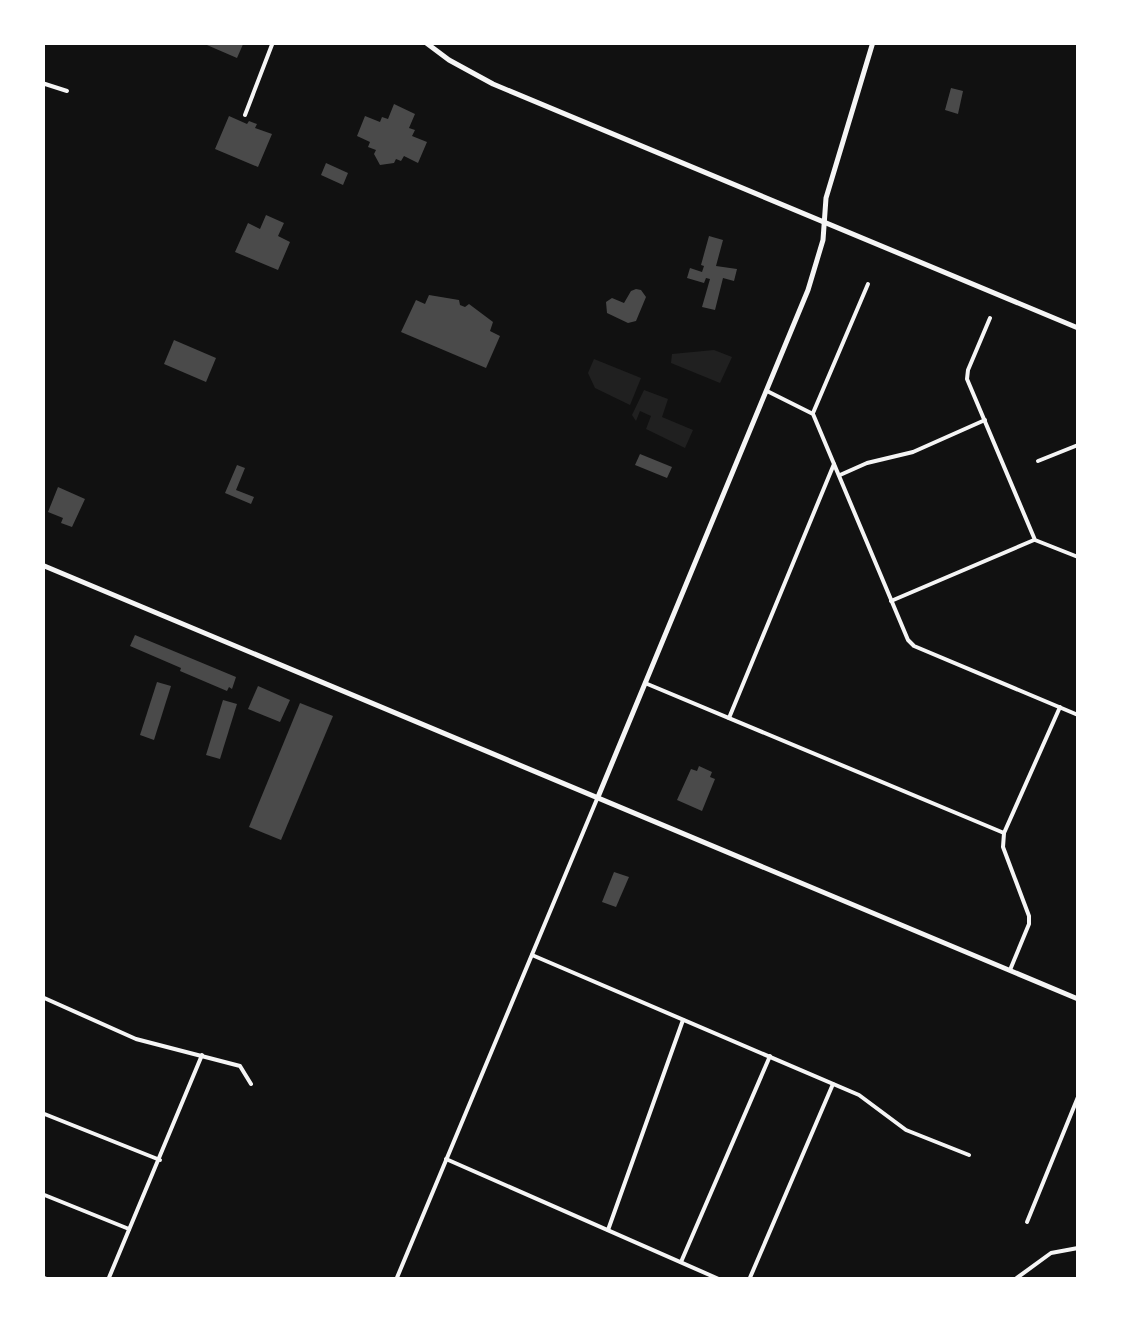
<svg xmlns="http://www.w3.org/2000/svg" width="1121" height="1322" viewBox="0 0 1121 1322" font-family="'DM Sans',sans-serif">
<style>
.green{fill:#202020}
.building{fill:#4a4a4a}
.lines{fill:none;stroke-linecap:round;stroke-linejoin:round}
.minor{stroke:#f5f5f5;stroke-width:4}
.tertiary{stroke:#f5f5f5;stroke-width:5}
</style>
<rect width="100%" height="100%" fill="#111"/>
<g class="green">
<path d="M714 350 732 357 720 383 671 363 672 354Z"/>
<path d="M594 359 641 378 630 405 595 388 588 373Z"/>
<path d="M644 390 668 399 662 417 693 430 685 448 646 429 651 416 640 411 636 421 632 415Z"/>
</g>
<g class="building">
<path d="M200 42H244L237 58Z"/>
<path d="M951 88 963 91 958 114 945 110Z"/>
<path d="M394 104 415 114 409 128 415 130 412 136 427 142 418 163 404 156 401 161 396 159 394 163 380 165 374 154 376 150 368 147 370 142 357 136 365 116 380 122 382 117 388 119Z"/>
<path d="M229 116 247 124 249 121 257 124 255 128 272 134 258 167 215 149Z"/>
<path d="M326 163 348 173 343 185 321 175Z"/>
<path d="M266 215 284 223 278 236 290 242 278 270 235 252 248 223 260 229Z"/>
<path d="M709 236 723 240 716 266 737 269 734 281 723 278 715 310 702 307 710 279 706 278 704 283 687 278 690 268 702 272 704 266 701 265Z"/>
<path d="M636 289 641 290 646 297 636 321 628 323 607 313 606 302 612 298 624 303 631 291Z"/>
<path d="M429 295 459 300 460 305 465 307 469 304 493 322 490 331 500 336 486 368 401 332 416 300 425 304Z"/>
<path d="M174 340 216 358 206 382 164 364Z"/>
<path d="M640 454 672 467 667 478 635 465Z"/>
<path d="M237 465 245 468 236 490 254 497 251 504 225 493Z"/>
<path d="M58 487 85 499 72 527 61 523 63 518 48 512Z"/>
<path d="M135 635 236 677 232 689 229 687 227 691 180 671 181 668 130 646Z"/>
<path d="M157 682 171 686 154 740 140 735Z"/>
<path d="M258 686 290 700 280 722 248 709Z"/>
<path d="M223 700 237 704 220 759 206 755Z"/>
<path d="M300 703 333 716 281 840 249 827Z"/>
<path d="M699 766 712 772 710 777 715 779 702 811 677 800 691 769 697 771Z"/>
<path d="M614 872 629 877 616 907 602 902Z"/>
</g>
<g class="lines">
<g class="minor">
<path d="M42 83 67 91"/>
<path d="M245 115 273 42"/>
<path d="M990 318 968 370 967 379 1035 540 1078 557"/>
<path d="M767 391 813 414 908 640 914 646 1078 715"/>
<path d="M813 413 868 284"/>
<path d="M1038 461 1078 445"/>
<path d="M840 475 867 463 913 452 985 420"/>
<path d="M891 601 1034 540"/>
<path d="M645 683 1004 833 1003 847 1029 916V924L1010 970"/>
<path d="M729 718 834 464"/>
<path d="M1004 833 1060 707"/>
<path d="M532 955 859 1095 906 1130 969 1155"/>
<path d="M42 997 136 1039 240 1066 251 1084"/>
<path d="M42 1113 160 1160"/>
<path d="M446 1159 721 1280"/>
<path d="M42 1194 129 1229"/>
<path d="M1027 1222 1078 1097"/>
<path d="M608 1230 683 1020"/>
<path d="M681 1262 770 1056"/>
<path d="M42 1277 49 1280"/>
<path d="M108 1280 202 1055"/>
<path d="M396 1280 597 799"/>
<path d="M749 1280 833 1084"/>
<path d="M1014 1280 1051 1253 1078 1248"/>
</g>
<g class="tertiary">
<path d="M425 42 449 60 493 84 1078 328"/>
<path d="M42 565 1078 999"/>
<path d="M598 797 808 290 823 240 826 198 873 42"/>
</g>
</g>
<rect width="1121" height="1322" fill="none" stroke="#ffffff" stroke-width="90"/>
</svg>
